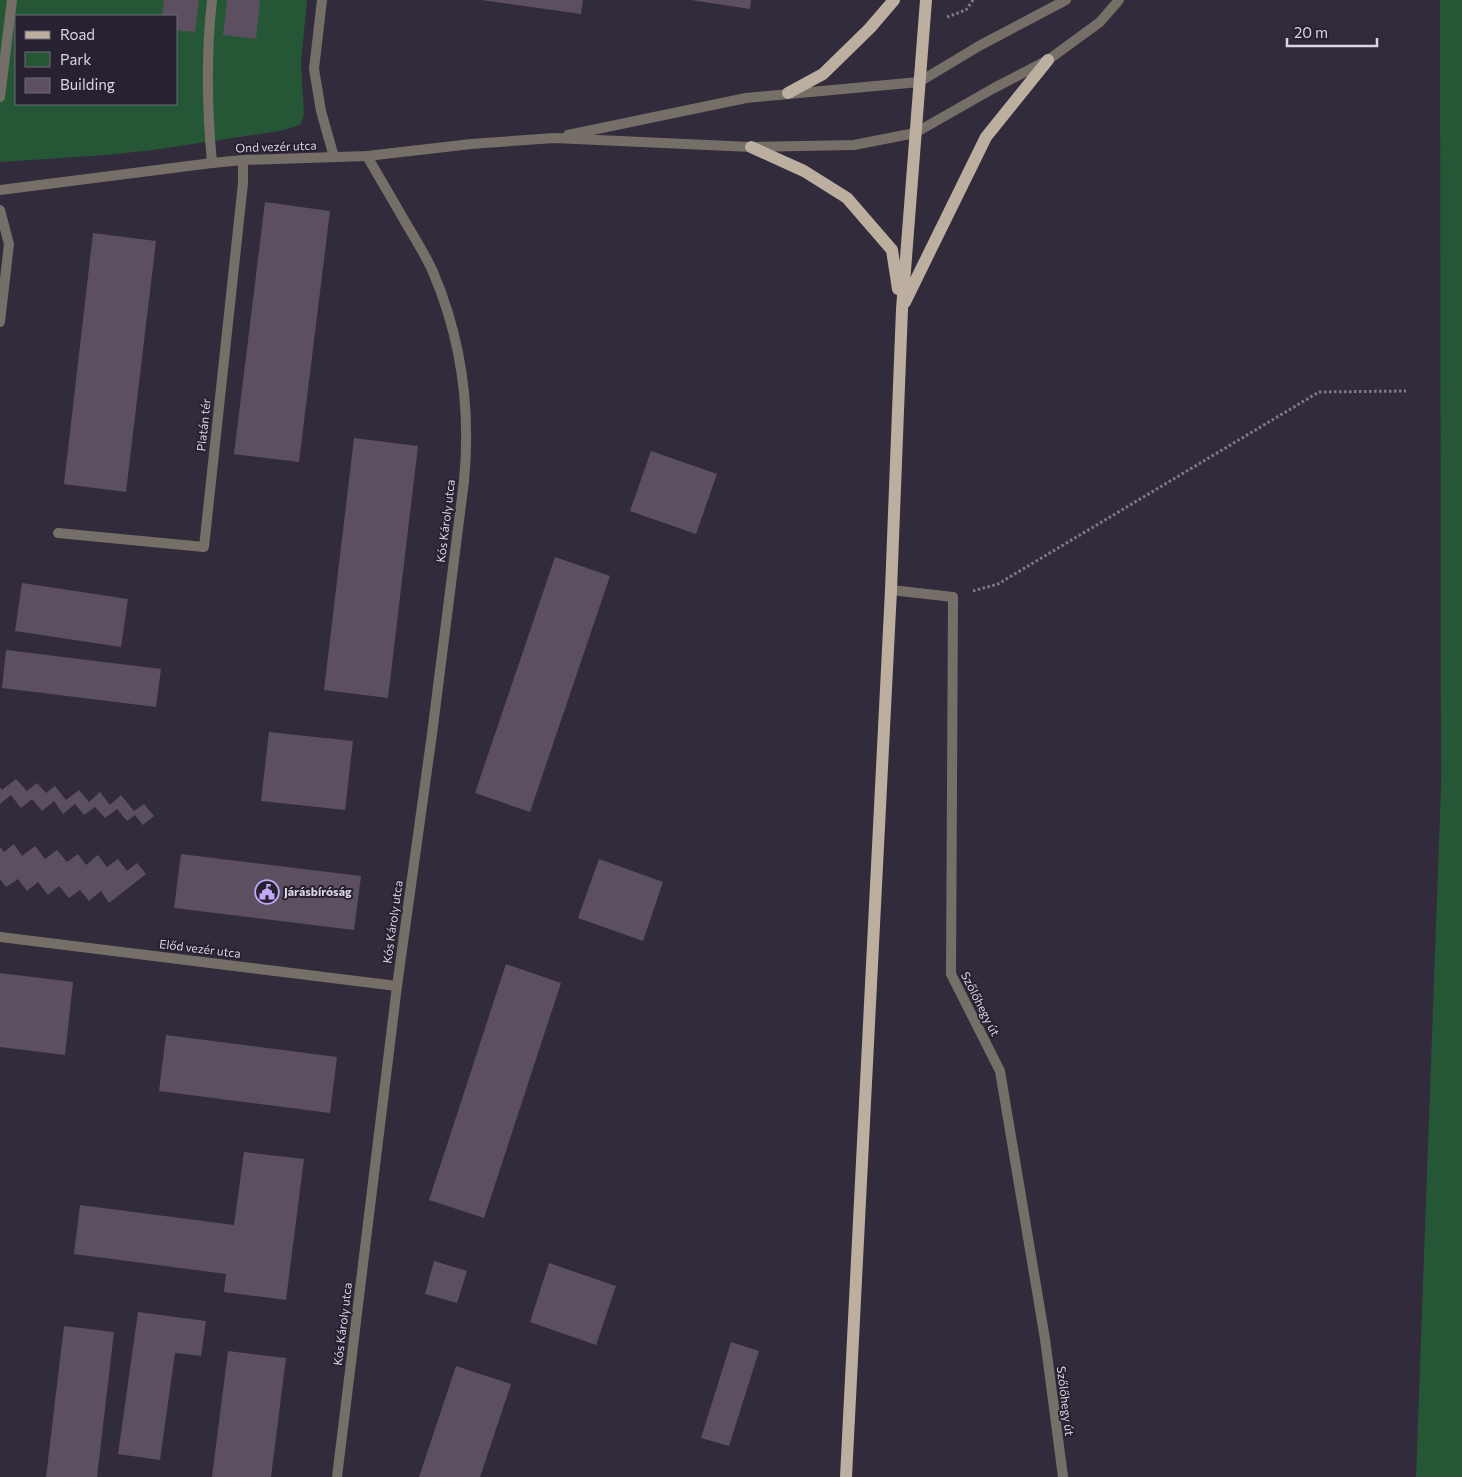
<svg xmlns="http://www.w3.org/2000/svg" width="1462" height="1477" viewBox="0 0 1462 1477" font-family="Commissioner,sans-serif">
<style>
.green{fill:#255737;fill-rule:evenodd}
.building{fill:#5c5060}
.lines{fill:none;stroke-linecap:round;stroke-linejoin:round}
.path{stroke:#7f7a88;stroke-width:3;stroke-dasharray:2.5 2.5;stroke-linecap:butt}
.service{stroke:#756f68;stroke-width:10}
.minor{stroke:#756f68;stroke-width:10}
.primary{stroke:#bcafa0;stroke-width:12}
.labels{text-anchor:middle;stroke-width:4;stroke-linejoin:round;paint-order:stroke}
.street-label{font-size:12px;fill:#dbd7e2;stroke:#282131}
.poi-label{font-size:12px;font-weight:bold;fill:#dbd7e2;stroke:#282131;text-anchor:start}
</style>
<rect width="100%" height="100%" fill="#312b3b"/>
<g class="green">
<path d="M0 0H307L301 64 304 115 300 125 280 131 153 150 106 155 0 162ZM16 16H176V104H16Z"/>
<path d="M1440 0H1462V1477H1416L1441 787Z"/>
</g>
<g class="building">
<path d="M164 0H199L195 32 176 30V16H162Z"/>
<path d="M227 0H260L256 39 223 35Z"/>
<path d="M481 0H583L581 14Z"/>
<path d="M691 0H751L750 9Z"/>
<path d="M265 202 330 211 299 462 234 454Z"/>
<path d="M93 233 156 241 126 492 64 484Z"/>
<path d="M354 438 418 446 388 698 324 690Z"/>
<path d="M651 451 717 474 696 534 630 511Z"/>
<path d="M555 557 610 576 530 812 475 793Z"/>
<path d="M22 583 128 599 121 647 15 631Z"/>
<path d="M6 650 161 669 156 707 2 688Z"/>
<path d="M269 732 353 741 345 810 261 801Z"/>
<path d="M16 779 27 791 37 783 46 793 55 786 66 800 79 790 89 802 100 792 110 805 121 795 134 811 144 804 154 816 143 825 135 815 127 821 117 809 105 818 95 807 84 815 75 804 63 814 54 801 42 811 32 799 21 808 11 795 0 804V787L2 790Z"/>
<path d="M14 844 22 856 35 846 45 859 57 850 67 862 78 854 86 865 98 855 107 867 118 859 127 871 137 863 146 874 109 903 101 891 89 901 80 890 69 898 59 886 48 895 38 882 27 891 18 879 6 887 0 879V847L4 852Z"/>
<path d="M181 854 361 876 354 930 174 908Z"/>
<path d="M599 859 663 882 643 941 578 918Z"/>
<path d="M506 964 561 983 484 1218 429 1200Z"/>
<path d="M0 973 73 982 65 1055 0 1047Z"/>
<path d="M166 1035 337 1057 330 1113 159 1091Z"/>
<path d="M244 1152 304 1159 286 1300 224 1292 226 1274 74 1254 80 1205 234 1225Z"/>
<path d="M434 1261 467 1271 457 1303 425 1294Z"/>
<path d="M549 1263 616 1286 596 1345 530 1322Z"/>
<path d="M138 1312 206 1321 201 1356 175 1353 160 1460 118 1454Z"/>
<path d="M64 1326 114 1332 97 1477H46Z"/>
<path d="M731 1342 759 1351 729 1446 701 1438Z"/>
<path d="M228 1351 286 1358 271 1477H212Z"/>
<path d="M456 1366 511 1384 480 1477H419Z"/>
</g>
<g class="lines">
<g class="path">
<path d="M947 17 966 10 973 0"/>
<path d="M973 591 998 584 1319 392 1406 391"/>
</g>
<g class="service">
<path d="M0 97 12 0"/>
<path d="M212 163C207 109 206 54 212 0"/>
<path d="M0 210 9 244 0 322"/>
</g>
<g class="minor">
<path d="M322 0 314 69 321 111 334 157"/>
<path d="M568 135 746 98 919 82 979 46 1066 0"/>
<path d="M0 190 212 163 243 160 367 156 471 144 554 138 751 147 854 145 915 133 994 88 1048 60 1100 22 1119 0"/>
<path d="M58 533 204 547 243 183V160"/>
<path d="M891 590 953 597 951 974 1000 1071 1045 1339 1063 1477"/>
<path d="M0 937 397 986"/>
<path d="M337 1477 397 986 432 734 464 481C471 408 462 340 433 272 426 256 416 240 407 225 394 202 380 179 367 156"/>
</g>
<g class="primary">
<path d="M788 93 823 74 870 28 894 0"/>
<path d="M751 147 804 171 847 198 892 250 898 289"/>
<path d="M905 302 986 137 1048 60"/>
<path d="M846 1477 891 590 902 309 926 0"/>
</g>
</g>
<defs>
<g id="civic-ring" transform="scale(1.25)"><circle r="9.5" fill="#282131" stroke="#bfa9f4" stroke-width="1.5"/><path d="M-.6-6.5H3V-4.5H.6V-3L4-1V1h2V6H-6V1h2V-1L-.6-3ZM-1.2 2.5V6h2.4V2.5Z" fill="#bfa9f4"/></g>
</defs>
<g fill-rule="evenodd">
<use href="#civic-ring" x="267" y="892"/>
</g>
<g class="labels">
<g class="street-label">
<text transform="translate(276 147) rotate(-2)" y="4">Ond vezér utca</text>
<text transform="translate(204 425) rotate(-84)" y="4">Platán tér</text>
<text transform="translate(446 521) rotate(-83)" y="4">Kós Károly utca</text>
<text transform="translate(393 922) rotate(-82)" y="4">Kós Károly utca</text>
<text transform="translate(200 949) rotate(7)" y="4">Előd vezér utca</text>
<text transform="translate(980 1004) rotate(63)" y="4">Szőlőhegy út</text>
<text transform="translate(343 1324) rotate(-83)" y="4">Kós Károly utca</text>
<text transform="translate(1065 1401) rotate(83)" y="4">Szőlőhegy út</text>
</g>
<g class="poi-label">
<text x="284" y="896">Járásbíróság</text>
</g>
</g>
<rect x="15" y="15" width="162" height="90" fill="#282131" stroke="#706a78"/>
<rect x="25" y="31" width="25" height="8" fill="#bcafa0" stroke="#706a78"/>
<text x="60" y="40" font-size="15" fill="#dbd7e2">Road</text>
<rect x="25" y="52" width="25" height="15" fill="#255737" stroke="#706a78"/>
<text x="60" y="65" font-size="15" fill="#dbd7e2">Park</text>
<rect x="25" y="78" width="25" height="15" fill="#5c5060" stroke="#706a78"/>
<text x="60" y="90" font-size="15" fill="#dbd7e2">Building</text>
<path d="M1287 38v8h90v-8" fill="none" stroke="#dbd7e2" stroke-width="2.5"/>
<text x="1294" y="38" font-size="15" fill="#dbd7e2" stroke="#282131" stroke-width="4" paint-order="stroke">20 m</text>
</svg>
